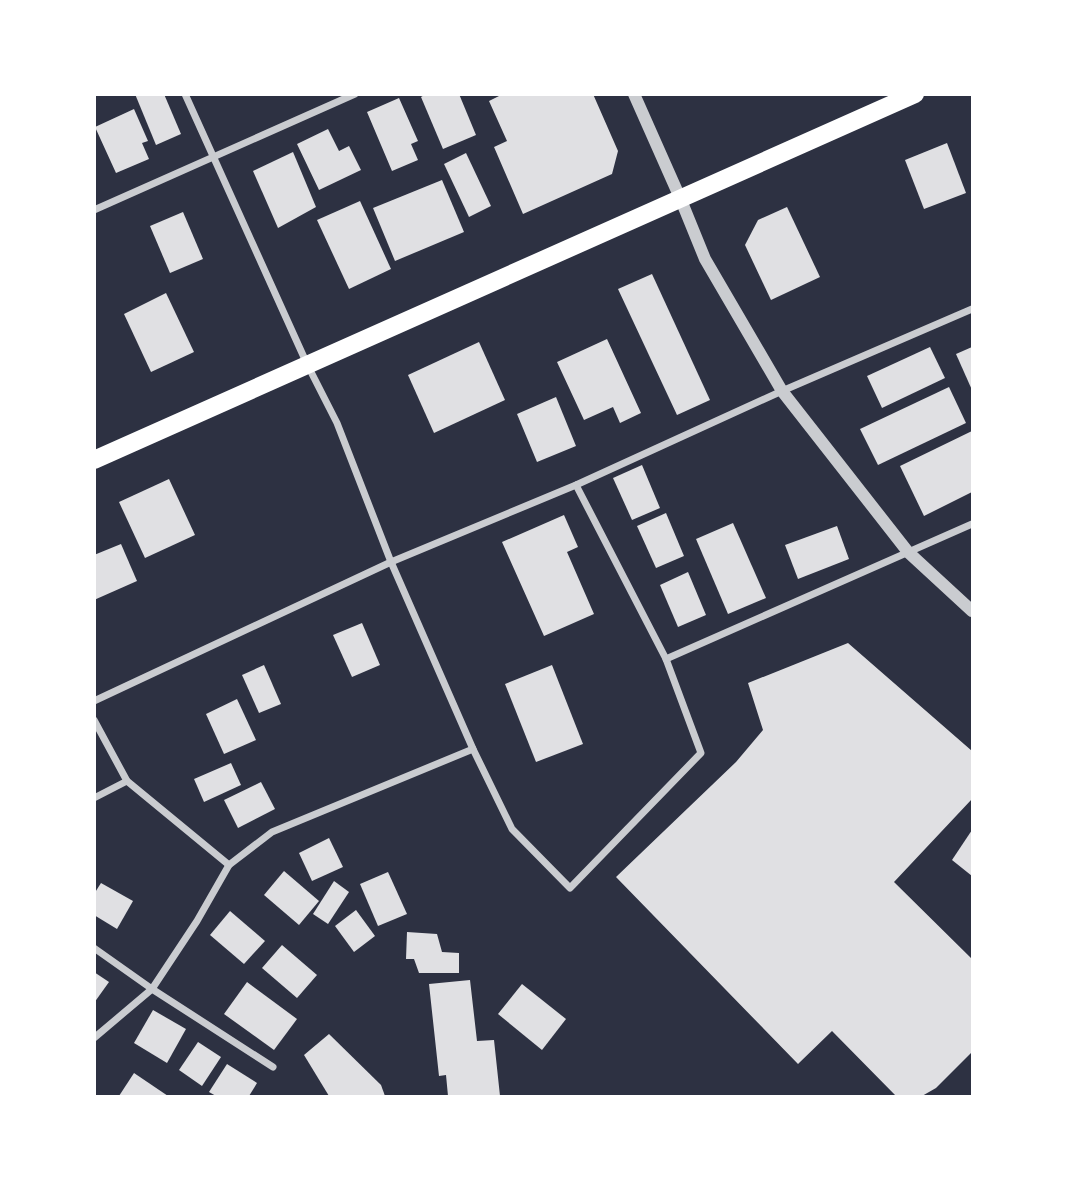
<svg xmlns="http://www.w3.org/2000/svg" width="1067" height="1191" viewBox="0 0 1067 1191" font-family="Barlow,sans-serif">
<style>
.building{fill:#e0e0e3}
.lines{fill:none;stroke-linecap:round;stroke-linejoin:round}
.minor{stroke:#caccd0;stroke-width:7}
.tertiary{stroke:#caccd0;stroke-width:12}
.primary{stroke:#fff;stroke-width:18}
</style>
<rect width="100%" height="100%" fill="#2d3142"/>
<g class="building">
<path d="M135 94H164L181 134 156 145Z"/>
<path d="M426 94H459L476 135 443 149 421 97Z"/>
<path d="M503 94H593L618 151 612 174 523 214 494 147 507 141 489 101Z"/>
<path d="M399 98 418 141 411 144 418 160 392 171 367 112Z"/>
<path d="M134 109 148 141 142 143 149 159 116 173 95 127Z"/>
<path d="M328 129 339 151 349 146 361 170 319 190 297 144Z"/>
<path d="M947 143 966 193 924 209 905 160Z"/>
<path d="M293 152 316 207 278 228 253 171Z"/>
<path d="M466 153 491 206 469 217 444 164Z"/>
<path d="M442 180 464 232 395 261 373 208Z"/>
<path d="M360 201 391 269 349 289 317 220Z"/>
<path d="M787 207 820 277 771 300 745 245 758 220Z"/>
<path d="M183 212 203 259 170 273 150 226Z"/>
<path d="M652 274 710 400 677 415 618 289Z"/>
<path d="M166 293 194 352 151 372 124 314Z"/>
<path d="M607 339 641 413 620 423 613 407 584 420 557 362Z"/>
<path d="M479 342 505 400 434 433 408 375Z"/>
<path d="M930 347 945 378 882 408 867 376Z"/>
<path d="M972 347V390L956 354Z"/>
<path d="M949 387 966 423 878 465 860 429Z"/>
<path d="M556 397 576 446 537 462 517 414Z"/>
<path d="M972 431V492L924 516 900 466Z"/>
<path d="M642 465 660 508 632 520 613 478Z"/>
<path d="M169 479 195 535 145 558 119 502Z"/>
<path d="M666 513 684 556 656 568 637 526Z"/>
<path d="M564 515 578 547 567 552 594 614 544 636 502 542Z"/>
<path d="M733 523 766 598 728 614 696 539Z"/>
<path d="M837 526 849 559 798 579 785 545Z"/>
<path d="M121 544 137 581 94 600V555Z"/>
<path d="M688 572 706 615 678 627 660 585Z"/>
<path d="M362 623 380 665 352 677 333 635Z"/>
<path d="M848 643 972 751V799L894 882 972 959V1052L936 1088 922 1096H896L832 1031 798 1064 616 877 736 762 763 730 748 683Z"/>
<path d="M264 665 281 704 259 713 242 675Z"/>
<path d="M552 665 583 744 536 762 505 684Z"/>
<path d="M237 699 256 740 224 754 206 714Z"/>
<path d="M231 763 241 785 204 802 194 779Z"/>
<path d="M261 782 275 809 238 828 224 800Z"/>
<path d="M972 830V876L952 860Z"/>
<path d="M329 838 343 867 312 881 299 853Z"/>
<path d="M284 871 319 901 299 925 264 895Z"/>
<path d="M388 872 407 914 378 926 360 884Z"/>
<path d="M334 881 349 892 328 924 313 914Z"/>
<path d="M101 883 133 901 117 929 94 915V894Z"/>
<path d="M356 910 375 936 354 952 335 926Z"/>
<path d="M230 911 265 941 244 964 210 935Z"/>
<path d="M407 932 437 934 442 952 459 953V973H419L414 959H406Z"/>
<path d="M282 945 317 975 297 998 262 968Z"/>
<path d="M94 972 109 982 94 1003Z"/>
<path d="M470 980 477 1041 494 1040 500 1096H448L446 1075 439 1076 429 984Z"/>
<path d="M247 982 297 1019 274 1050 224 1014Z"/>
<path d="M522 984 566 1019 542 1050 498 1014Z"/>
<path d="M153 1010 186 1029 167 1063 134 1043Z"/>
<path d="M329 1034 381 1085 385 1096H329L304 1055Z"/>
<path d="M198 1042 221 1057 202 1086 179 1070Z"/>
<path d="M227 1064 257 1083 249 1096H216L209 1092Z"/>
<path d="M134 1073 168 1096H119Z"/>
</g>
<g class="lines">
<g class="minor">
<path d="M185 94 307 364 337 423 391 562 473 749 512 829 570 888 701 753 666 659 576 485"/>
<path d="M94 210 355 94"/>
<path d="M666 659 972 524"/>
<path d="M94 701 391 562 576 485 782 391 972 309"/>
<path d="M94 720 127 781 229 865"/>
<path d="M94 798 127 781"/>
<path d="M94 948 152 989 273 1067"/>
<path d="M94 1038 152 989 197 921 229 865 272 832 473 749"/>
</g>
<path class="tertiary" d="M634 94 681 200 705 259 782 391 908 552 972 611"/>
<path class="primary" d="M94 460 915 94"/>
</g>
<rect width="1067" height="1191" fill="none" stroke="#ffffff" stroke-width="192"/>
</svg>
